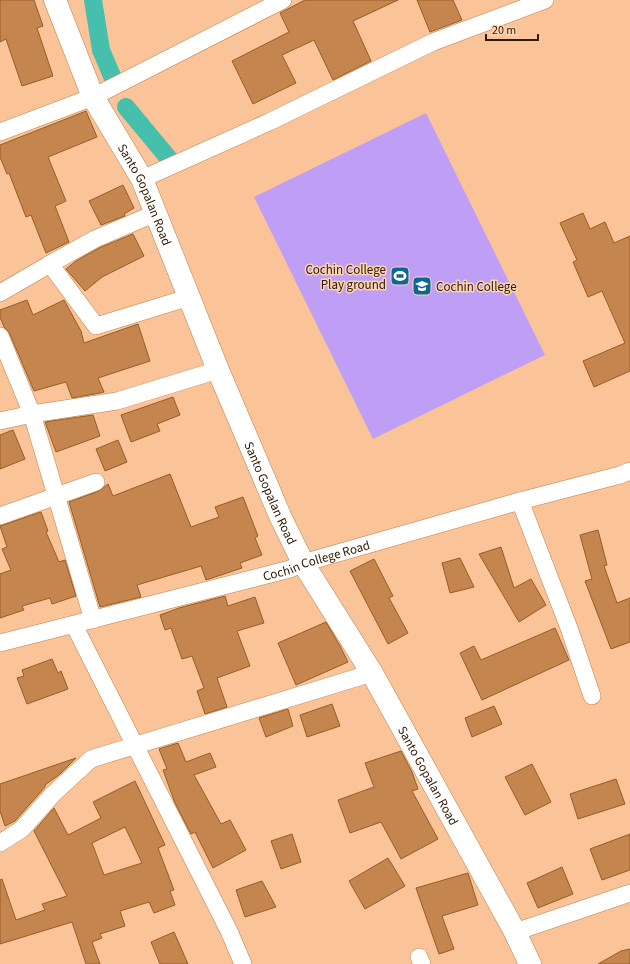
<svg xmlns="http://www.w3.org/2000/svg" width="630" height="964" viewBox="0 0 630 964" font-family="'Source Sans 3',sans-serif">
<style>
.green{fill:#bf9ff5}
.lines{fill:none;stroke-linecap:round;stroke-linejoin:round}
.canal{stroke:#46c0ac;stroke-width:18}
.building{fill:#c4854e;stroke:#985c23;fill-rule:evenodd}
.minor-casing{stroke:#be7f48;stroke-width:18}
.major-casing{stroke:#be7f48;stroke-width:23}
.minor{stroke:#fff;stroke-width:17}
.major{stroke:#fff;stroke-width:22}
.labels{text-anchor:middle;stroke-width:3;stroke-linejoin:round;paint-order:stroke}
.street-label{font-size:13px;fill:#301801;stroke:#fdd4b3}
.poi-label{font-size:13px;fill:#301801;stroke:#fdd4b3;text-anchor:end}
</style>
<rect width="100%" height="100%" fill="#fac498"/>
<path class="green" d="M426 113 545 355 373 439 254 197Z"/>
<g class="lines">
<g class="canal">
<path d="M93 0 101 50 112 76"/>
<path d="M126 107 170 160"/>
</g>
</g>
<g class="building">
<path d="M0 0H34L43 26 37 28 53 76 22 86 6 39 0 42Z"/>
<path d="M305 0H398L353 21 371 61 333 80 314 40 282 55 296 83 253 104 232 61 289 32 280 13Z"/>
<path d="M417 0H453L462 20 430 32Z"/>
<path d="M86 111 97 137 48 157 66 201 55 206 69 242 46 253 31 215 26 217 9 173 7 174 0 157V145Z"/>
<path d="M123 185 134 208 124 214 125 216 101 225 89 201Z"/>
<path d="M583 213 590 229 605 222 614 243 630 236V371L594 387 583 361 625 343 602 291 588 297 573 262 577 260 560 223Z"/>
<path d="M133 234 144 256 102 277 85 291 66 269 76 261 99 248Z"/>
<path d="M27 300 33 315 64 300 81 331 84 343 138 324 150 361 98 378 104 392 100 393 72 398 66 382 34 391 9 332 4 327 0 317V310Z"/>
<path d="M173 397 180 415 157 424 160 431 131 442 121 415Z"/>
<path d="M93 415 100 436 56 452 45 422Z"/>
<path d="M13 430 25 459 0 469V435Z"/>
<path d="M118 440 127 462 105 471 96 449Z"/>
<path d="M170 474 191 527 219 517 215 507 243 497 258 536 255 538 262 555 240 563 242 568 206 580 201 566 137 585 141 597 100 607 69 502 99 491 108 484 113 496Z"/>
<path d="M41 512 48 531 46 532 59 562 65 560 76 596 52 604 50 598 22 606 24 610 0 618V574L11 570 2 549 7 547 0 526Z"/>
<path d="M598 530 607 565 604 566 617 603 630 598V642L611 649 585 581 592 579 580 535Z"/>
<path d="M501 547 514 588 531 579 546 605 519 622 479 554Z"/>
<path d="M460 558 474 587 450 593 442 563Z"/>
<path d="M374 559 393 596 389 598 408 633 388 644 350 571Z"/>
<path d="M225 596 228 606 255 597 264 623 237 631 250 666 217 678 227 707 205 714 197 691 204 688 192 656 182 659 171 628 165 630 160 615 179 608Z"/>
<path d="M326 622 340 646 348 662 296 685 278 643Z"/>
<path d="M555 628 569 660 482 700 460 653 474 646 481 660Z"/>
<path d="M52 659 58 673 61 671 68 689 27 704 17 678 24 676 22 670Z"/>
<path d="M332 704 340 726 307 737 300 715Z"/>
<path d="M494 706 502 724 472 737 465 718Z"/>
<path d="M288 709 293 726 266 737 259 718Z"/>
<path d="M178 743 186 762 210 753 216 767 194 775 221 824 230 820 246 850 213 868 195 832 191 834 175 803 163 770 167 769 159 749Z"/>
<path d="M401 751 412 772 418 789 412 791 438 839 401 859 381 822 350 833 338 800 374 787 365 763Z"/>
<path d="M76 758 60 774 45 785V787L15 821 5 826 0 811V784Z"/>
<path d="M532 764 551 802 525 815 505 777Z"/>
<path d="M616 779 625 804 578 819 570 794Z"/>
<path d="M135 781 165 845 158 848 174 890 170 891 175 905 154 913 149 902 120 911 125 926 100 934 102 938 92 942 100 964H86L72 922 0 944V880L2 879 16 920 45 910 42 904 67 896 34 831 54 808 68 835 101 818 93 802ZM125 827 142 863 104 875 92 843Z"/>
<path d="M292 834 301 862 281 869 271 841Z"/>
<path d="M630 834V870L602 880 590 849Z"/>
<path d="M388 858 405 886 365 909 349 881Z"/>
<path d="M562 867 573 894 538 908 527 883Z"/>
<path d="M468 873 478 905 442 916 454 949 439 954 416 888Z"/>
<path d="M262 881 276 907 245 917 236 890Z"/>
<path d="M174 932 188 964H160L151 942Z"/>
<path d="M630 949V964H598L621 951Z"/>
</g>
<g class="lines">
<g class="minor-casing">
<g id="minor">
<path d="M0 132 93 97 283 0"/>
<path d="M142 179 269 122 433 42 545 0"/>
<path d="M50 264 95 239 156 213"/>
<path d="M0 293 50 264 96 326 190 297"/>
<path d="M0 336 32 414 93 620"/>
<path d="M0 421 32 414 117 401 218 370"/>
<path d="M520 501 569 628 592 696"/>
<path d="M0 516 96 482"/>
<path d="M74 625 229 931 243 964"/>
<path id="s1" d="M0 643 290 569 303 563 520 501 620 475 630 471"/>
<path d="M0 843 22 829 53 794 91 759 372 673"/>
<path d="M515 932 630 893"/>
<path d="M419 957 422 964"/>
</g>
</g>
<g class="major-casing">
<g id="major">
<path id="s2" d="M55 0 93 97 142 179 218 370 281 518 303 563 372 673 515 932 530 964"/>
</g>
</g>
<use href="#minor" class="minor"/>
<use href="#major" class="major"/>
</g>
<defs>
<g id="stadium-square" transform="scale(1)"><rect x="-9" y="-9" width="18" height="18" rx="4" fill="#0c6696" stroke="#fdd4b3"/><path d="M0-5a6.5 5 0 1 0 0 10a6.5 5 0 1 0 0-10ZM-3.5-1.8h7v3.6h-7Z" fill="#fff"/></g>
<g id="university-square" transform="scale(1)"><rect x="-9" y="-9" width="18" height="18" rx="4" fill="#0c6696" stroke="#fdd4b3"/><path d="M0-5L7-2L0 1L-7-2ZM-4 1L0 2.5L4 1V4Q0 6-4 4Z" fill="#fff"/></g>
</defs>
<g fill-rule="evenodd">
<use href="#stadium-square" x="400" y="276"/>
<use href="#university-square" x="422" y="286"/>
</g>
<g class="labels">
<g class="street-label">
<text dy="5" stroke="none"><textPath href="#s2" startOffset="215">Santo Gopalan Road</textPath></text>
<text dy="5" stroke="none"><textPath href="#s2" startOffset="539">Santo Gopalan Road</textPath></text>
<text dy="5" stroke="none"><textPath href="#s1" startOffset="327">Cochin College Road</textPath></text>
<text dy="5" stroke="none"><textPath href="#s2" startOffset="863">Santo Gopalan Road</textPath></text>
</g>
<g class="poi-label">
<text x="386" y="274">Cochin College<tspan x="386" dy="15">Play ground</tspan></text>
<text x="436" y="291" text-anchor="start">Cochin College</text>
</g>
</g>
<path d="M486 34v6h52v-6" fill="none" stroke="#301801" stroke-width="2"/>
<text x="492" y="34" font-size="12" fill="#301801" stroke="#fdd4b3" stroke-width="3" paint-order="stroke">20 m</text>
</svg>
